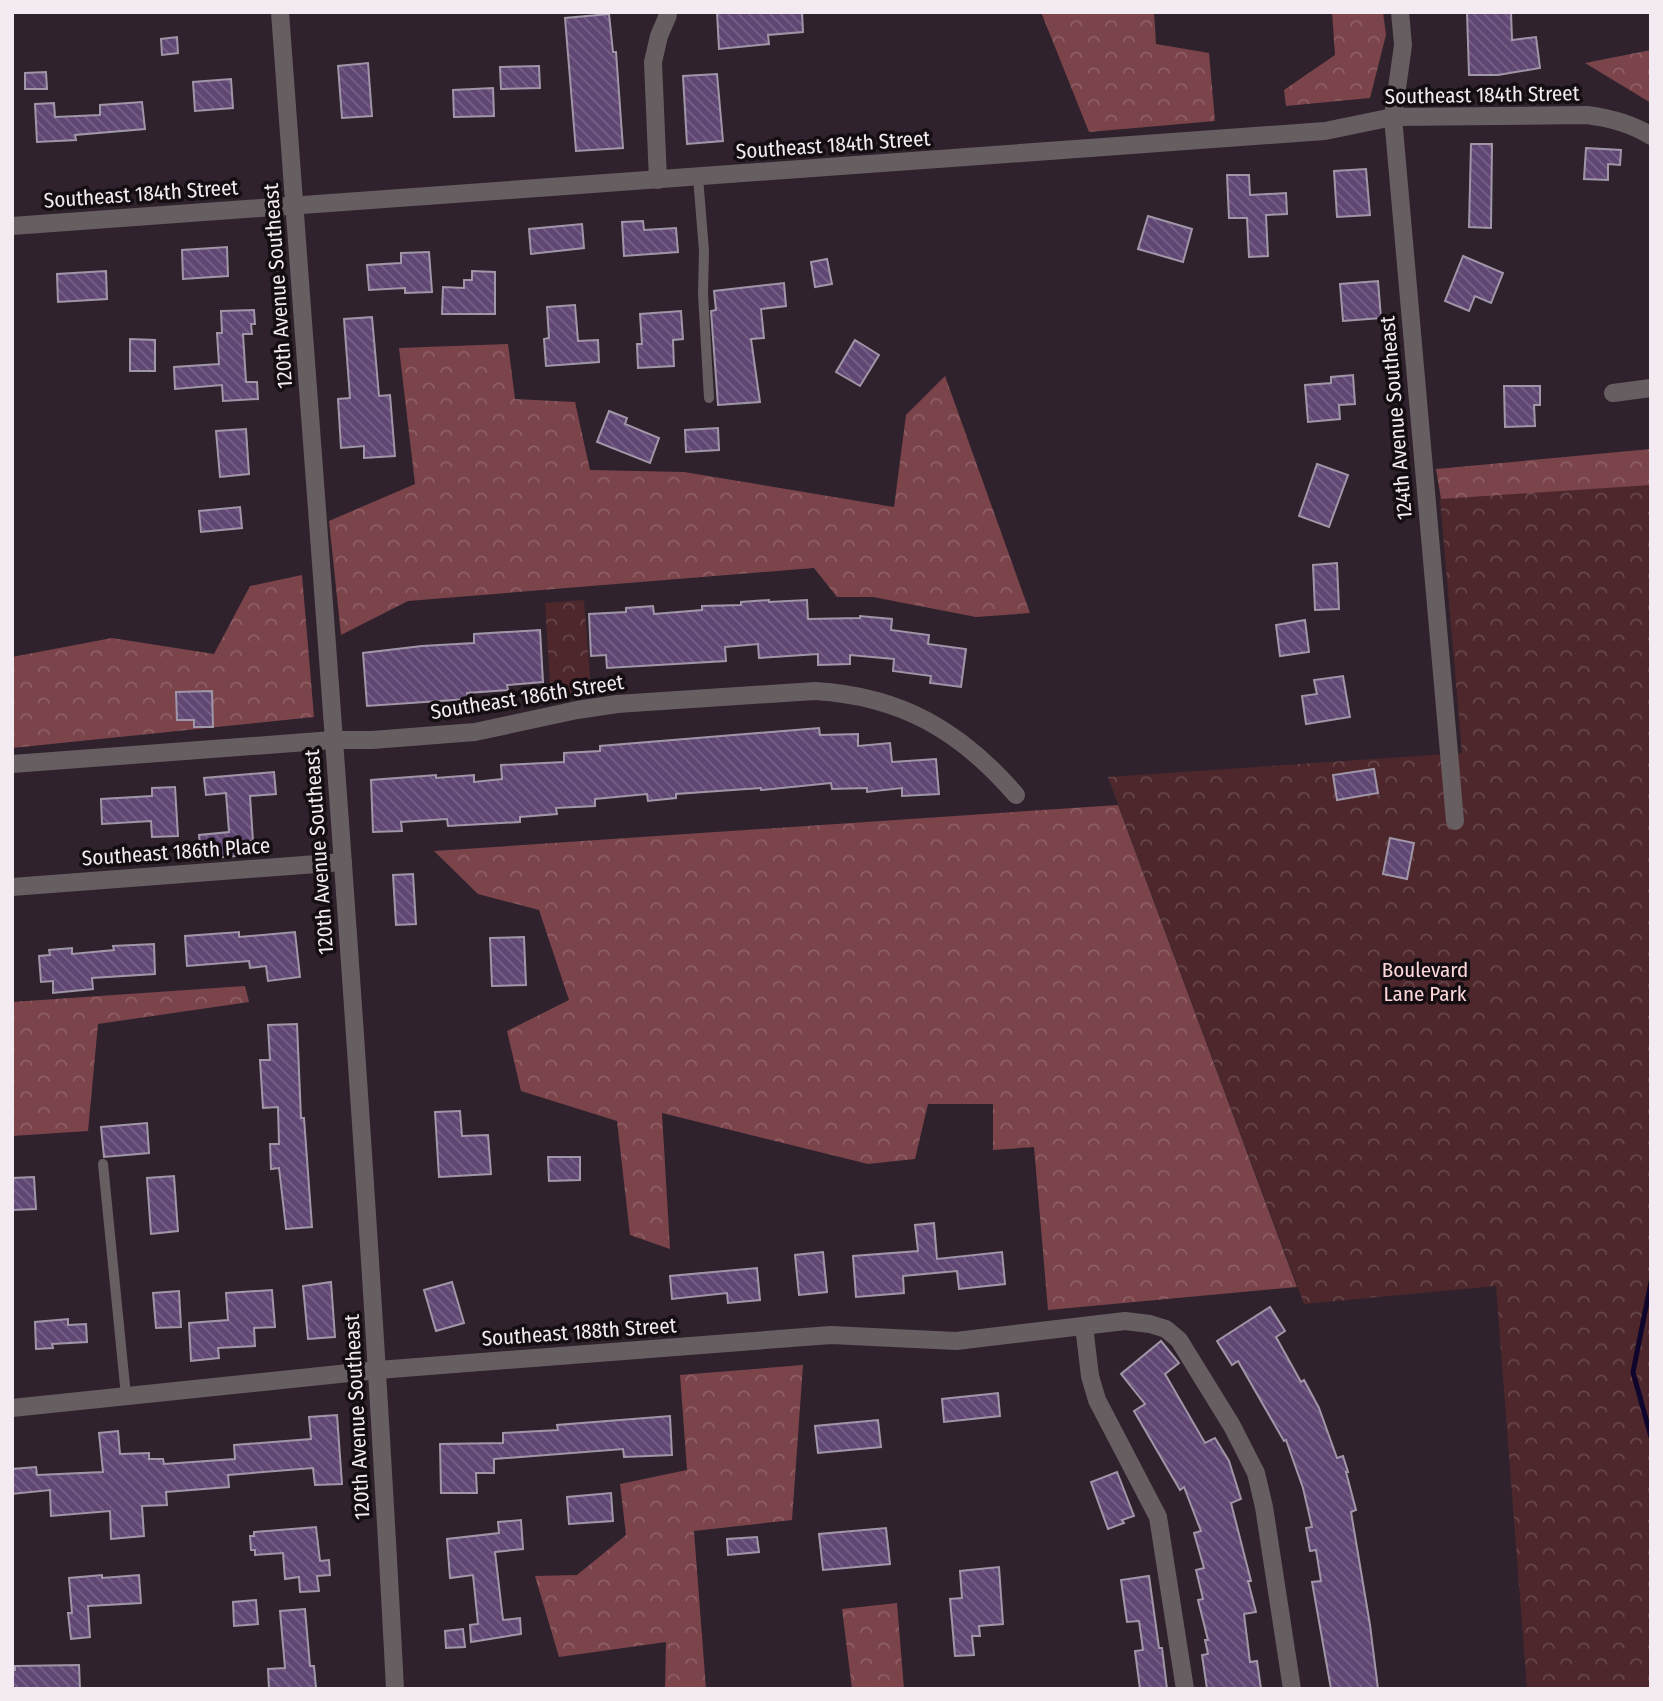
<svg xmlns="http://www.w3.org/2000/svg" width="1663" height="1701" viewBox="0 0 1663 1701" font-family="'Fira Sans Condensed',sans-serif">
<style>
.forest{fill:url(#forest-crowns)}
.park{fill:url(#park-crowns)}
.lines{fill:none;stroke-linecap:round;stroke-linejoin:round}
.stream{stroke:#10052d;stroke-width:5}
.building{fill:url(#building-back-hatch);stroke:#a096a8;stroke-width:2}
.service{stroke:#675e61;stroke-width:10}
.minor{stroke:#675e61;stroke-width:18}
.labels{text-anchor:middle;stroke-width:7;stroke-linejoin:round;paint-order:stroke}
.street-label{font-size:21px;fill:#f3eaf2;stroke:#140e13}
.park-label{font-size:21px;fill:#fdd7d9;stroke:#140e13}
</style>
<defs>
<pattern id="forest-crowns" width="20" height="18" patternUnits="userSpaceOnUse" patternTransform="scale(1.75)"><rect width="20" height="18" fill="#7b444a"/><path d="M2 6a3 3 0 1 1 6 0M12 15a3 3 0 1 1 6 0" fill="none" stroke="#8e5f65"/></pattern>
<pattern id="park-crowns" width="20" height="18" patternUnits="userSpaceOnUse" patternTransform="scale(1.75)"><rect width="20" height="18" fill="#4d272b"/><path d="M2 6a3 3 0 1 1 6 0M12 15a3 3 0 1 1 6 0" fill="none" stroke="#67464a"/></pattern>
<pattern id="building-back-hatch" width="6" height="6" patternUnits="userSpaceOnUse" patternTransform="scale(1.75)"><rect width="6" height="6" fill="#604773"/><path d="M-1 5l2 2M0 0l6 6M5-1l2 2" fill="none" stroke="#776287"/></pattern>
</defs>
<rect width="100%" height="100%" fill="#2f222d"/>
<g class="forest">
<path d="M1041 12H1154L1156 44 1209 53 1215 121 1089 132Z"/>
<path d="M1332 12H1383L1386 35 1370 98 1286 106 1284 90 1335 55Z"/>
<path d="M1651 50V103L1585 63Z"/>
<path d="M508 344 515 399 575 402 590 470 684 472 894 507 906 415 945 376 1030 613 976 617 873 597H837L814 568 408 601 341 635 329 521 415 484 399 348Z"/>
<path d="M1651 449V548L1467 655 1436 469Z"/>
<path d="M302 575 314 717 12 748V657L112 638 214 654 250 586Z"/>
<path d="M1118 805 1297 1287 1048 1310 1034 1147 993 1150V1104H928L915 1159 868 1164 662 1113 670 1249 630 1235 617 1121 521 1091 507 1031 569 1000 539 910 478 894 434 851Z"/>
<path d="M245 986 249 1002 98 1024 88 1131 12 1136V1002Z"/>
<path d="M803 1365 792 1520 694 1531 706 1689H665L666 1642 559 1657 535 1576 577 1575 626 1535 620 1484 687 1470 680 1375Z"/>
<path d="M897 1603 904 1689H852L842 1609Z"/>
</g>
<g class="park">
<path d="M1651 485V1689H1527L1496 1286 1304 1304 1108 777 1462 753 1440 499Z"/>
<path d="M584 600 591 690 551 699 545 603Z"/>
</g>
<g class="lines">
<path class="stream" d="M1651 1282 1633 1372 1651 1437"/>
</g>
<g class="building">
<path d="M717 12H802L803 32 768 35 769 44 719 49Z"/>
<path d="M1467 12H1511L1512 40 1536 37 1540 68 1498 75H1469Z"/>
<path d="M609 14 613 52H616L623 148 576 151 565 18Z"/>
<path d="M177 37 178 53 162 55 161 39Z"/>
<path d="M368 63 372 116 342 118 338 66Z"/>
<path d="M539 66 540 88 501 89 500 67Z"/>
<path d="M46 72 47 89H25V73Z"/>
<path d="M717 74 723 141 687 144 683 76Z"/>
<path d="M231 79 233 108 195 111 193 82Z"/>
<path d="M493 88 494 116 454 117 453 90Z"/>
<path d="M142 102 145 129 75 135 76 140 37 142 35 104 54 103 55 117 100 115V105Z"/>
<path d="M1471 144H1492L1491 228 1469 227Z"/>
<path d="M1586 148 1621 150 1620 165 1608 164V180L1584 179Z"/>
<path d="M1366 169 1370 215 1337 217 1334 171Z"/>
<path d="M1227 175H1249L1250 195 1286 193 1287 214 1266 215 1268 256 1249 257 1247 218H1229Z"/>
<path d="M1148 216 1192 229 1183 262 1138 249Z"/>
<path d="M643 221 644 230 676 228 678 252 624 256 622 222Z"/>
<path d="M582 224 584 248 531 254 529 229Z"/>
<path d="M227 247 228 276 183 279 182 250Z"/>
<path d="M429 252 432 292 405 293V288L369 290 367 265 401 263V253Z"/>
<path d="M1463 256 1503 273 1491 303 1475 296 1469 311 1445 301Z"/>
<path d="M827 259 832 284 815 287 811 262Z"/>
<path d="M106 271 107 299 58 302 57 274Z"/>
<path d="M472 271 495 272V314H442L443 287 464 288V280H472Z"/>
<path d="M1378 281 1381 318 1343 321 1340 284Z"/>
<path d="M784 283 786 306 761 309 764 338 751 339 760 402 718 405 711 311 716 310 714 291Z"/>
<path d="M575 305 578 341 598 340 599 362 546 366 544 339 549 338 547 307Z"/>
<path d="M254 310 255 324H251L252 334H243L246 382H257L258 399 223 401 222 385 175 389 174 367 219 364 217 333H222L221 311Z"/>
<path d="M681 311 683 339 673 340 674 366 638 368 637 344H642L640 314Z"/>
<path d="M372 317 379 396 390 395 395 456 364 458V446L341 448 338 399 350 398 344 319Z"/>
<path d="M130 339 155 340V371H130Z"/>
<path d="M855 340 879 355 860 386 836 372Z"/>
<path d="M1353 375 1355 404 1339 405 1340 419 1308 422 1305 385 1331 383V377Z"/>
<path d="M1504 386H1540V405H1534L1535 426 1505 427Z"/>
<path d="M609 411 627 418 625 424 659 438 650 463 597 442Z"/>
<path d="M718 428 719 450 686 452 685 430Z"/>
<path d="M246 429 249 474 220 477 216 431Z"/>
<path d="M1317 464 1348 475 1329 527 1299 516Z"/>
<path d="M240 507 242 528 201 532 199 511Z"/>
<path d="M1337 563 1339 609 1315 610 1313 565Z"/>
<path d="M769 600V602L807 600 808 619 860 618V616L892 619 891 630 929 635 928 644 966 649 961 687 930 683 931 676 893 671 894 659 850 655V664L818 665V654L759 658 758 644 725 647 726 661 607 668 606 655 591 656 589 614 626 612V608L653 606 654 614 702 610V606L741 605V602Z"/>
<path d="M1305 620 1309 652 1280 656 1276 625Z"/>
<path d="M540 630 543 682 507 685 508 690 467 693 468 699 367 706 363 653 422 646 474 643V634Z"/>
<path d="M1343 676 1350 717 1306 724 1302 696 1317 694 1314 680Z"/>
<path d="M212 691 213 727H194V720H177L176 692Z"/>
<path d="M819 728 820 735 858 734V746L890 743 892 762 936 759 939 794 902 796V788L867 792V788L832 789 831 783 761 790V788L676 794V798L648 801 647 794 595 799V806L556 808 557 814 520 817V822L448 826 447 819 401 822 402 831 373 832 371 780 436 775V778L474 775V782L502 779 501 765 564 762V753L600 751V746Z"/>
<path d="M1374 769 1378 793 1337 800 1333 775Z"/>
<path d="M274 772 276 794 250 796 253 841H246L247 855 201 859 199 835 229 832 226 793 206 795 204 778Z"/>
<path d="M175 787 178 836 152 837 151 821 102 824 101 799 152 796V788Z"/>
<path d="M1390 838 1414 843 1407 879 1383 874Z"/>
<path d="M413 874 416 924 396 925 393 875Z"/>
<path d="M239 932V937L295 932 300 977 268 981 266 966 250 968 249 961 187 966 185 936Z"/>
<path d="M524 937 526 985 492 986 490 938Z"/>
<path d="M154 944 155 974 92 978 93 989 53 993V981L41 982 39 956 50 955 49 950 72 948V954L114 950 113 946Z"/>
<path d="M297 1024 301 1118H304L312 1227 286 1229 279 1168 271 1169 270 1144H279L278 1107 263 1108 260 1060H270L268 1025Z"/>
<path d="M460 1111 462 1136 488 1135 491 1174 439 1177 435 1112Z"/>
<path d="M147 1123 149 1153 104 1157 101 1127Z"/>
<path d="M548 1157H580V1180L549 1181Z"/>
<path d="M174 1176 178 1231 151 1234 147 1178Z"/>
<path d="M34 1177 36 1209 12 1210V1178Z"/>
<path d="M934 1223 937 1259 1002 1252 1005 1284 959 1289 957 1271 903 1276 904 1293 856 1297 853 1256 918 1251 915 1225Z"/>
<path d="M823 1252 827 1292 799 1295 795 1255Z"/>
<path d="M757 1268 760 1300 728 1303 727 1293 672 1299 670 1276Z"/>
<path d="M331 1282 335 1337 308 1339 303 1286Z"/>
<path d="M452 1282 464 1323 436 1331 424 1290Z"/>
<path d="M272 1290 275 1327 254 1328 255 1346 218 1348 219 1358 191 1361 189 1323 228 1320 226 1293Z"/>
<path d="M179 1291 181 1327 156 1328 153 1293Z"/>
<path d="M1270 1307 1285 1331 1276 1337 1301 1382 1304 1380 1319 1408 1337 1458 1343 1456 1348 1472H1346L1356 1510 1351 1512 1370 1625 1378 1689H1331L1312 1582 1321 1581 1316 1550 1310 1551 1306 1528 1312 1527 1303 1488 1286 1440 1284 1441 1238 1361 1232 1365 1217 1341Z"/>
<path d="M68 1319V1325L86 1324 87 1342 52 1344 53 1348 36 1349 35 1322Z"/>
<path d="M1161 1341 1179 1363 1165 1374 1205 1443 1215 1438 1229 1461 1241 1499 1231 1503 1251 1581H1248L1256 1612 1244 1614 1250 1662 1257 1661 1261 1689H1207L1202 1655 1208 1654 1205 1640H1208L1198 1600 1203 1599 1196 1570 1204 1568 1194 1533 1201 1531 1184 1487 1180 1490 1134 1411 1145 1404 1121 1374Z"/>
<path d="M998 1393 1000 1416 944 1422 942 1399Z"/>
<path d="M337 1415 342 1484 315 1485 313 1468 228 1475 229 1487 166 1492 167 1505 142 1506 144 1536 111 1539 110 1511 51 1516 50 1490 12 1494V1469L36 1467 37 1475 103 1472 99 1433 118 1431 120 1454 149 1453V1459H163L164 1464 235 1459 234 1445 311 1439 309 1417Z"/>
<path d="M670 1416 672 1455 624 1457 623 1449 494 1459V1473H476L477 1493H441L440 1444 503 1443V1433L558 1430 557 1425Z"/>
<path d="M878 1420 881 1447 818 1453 815 1426Z"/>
<path d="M1117 1472 1134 1516 1122 1520 1124 1523 1108 1529 1091 1482Z"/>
<path d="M611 1493 613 1521 569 1524 567 1497Z"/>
<path d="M521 1520 523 1549 495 1552 503 1620 520 1618 521 1634 471 1642 470 1625 478 1624 473 1575 450 1578 447 1539 499 1533 498 1522Z"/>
<path d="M316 1527 320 1561 329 1560 330 1575 317 1576 319 1591 300 1592 299 1577 285 1579 283 1553 255 1555V1550H251L250 1536H254V1532Z"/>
<path d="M886 1528 890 1564 823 1570 819 1534Z"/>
<path d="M757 1537 759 1552 728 1555 727 1539Z"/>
<path d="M999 1567 1003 1624 979 1626 980 1636H972L974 1655 955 1656 950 1599 962 1598 960 1571Z"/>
<path d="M102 1575V1578L139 1575 141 1603 88 1606 90 1637 71 1639 68 1613H72L69 1578Z"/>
<path d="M1149 1576 1159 1648H1162L1167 1689H1140L1135 1651 1143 1650 1139 1621 1127 1622 1121 1580Z"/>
<path d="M256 1600 258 1624 234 1626 233 1602Z"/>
<path d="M305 1609 310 1666H314L316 1688 269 1689 268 1669 285 1668 280 1611Z"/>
<path d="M463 1629 465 1647 446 1648 445 1631Z"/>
<path d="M79 1665 80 1689H12V1670H15V1666Z"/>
</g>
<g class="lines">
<g class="service">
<path d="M698 177 704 251 703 294 709 398"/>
<path d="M103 1164 126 1396"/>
</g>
<g class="minor">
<path d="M280 12C321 571 366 1129 395 1689"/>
<path d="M1400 12 1403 45 1393 117 1455 821"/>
<path d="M658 180 653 62 659 36 668 15"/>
<path d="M12 226 1325 131 1393 117 1587 115C1610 118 1631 123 1651 136"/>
<path d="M1613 393 1651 388"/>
<path d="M12 764 333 740H372L475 732 577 710 617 704 815 691C901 696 961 731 1016 795"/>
<path d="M12 887 343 862"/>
<path d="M1084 1326 1090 1376 1097 1400 1158 1517 1185 1689"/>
<path d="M12 1408 378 1370 831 1335 956 1341 1125 1321 1150 1324 1166 1329 1179 1340 1232 1426 1256 1473 1264 1507 1292 1689"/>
</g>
</g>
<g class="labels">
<g class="street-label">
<text transform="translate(1482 95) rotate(-1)" y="7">Southeast 184th Street</text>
<text transform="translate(833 145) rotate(-4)" y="7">Southeast 184th Street</text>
<text transform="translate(141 194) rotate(-4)" y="7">Southeast 184th Street</text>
<text transform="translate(278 286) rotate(-94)" y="7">120th Avenue Southeast</text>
<text transform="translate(1396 418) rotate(-95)" y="7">124th Avenue Southeast</text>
<text transform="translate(527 697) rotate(-9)" y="7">Southeast 186th Street</text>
<text transform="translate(176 852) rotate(-4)" y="7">Southeast 186th Place</text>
<text transform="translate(319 852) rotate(-94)" y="7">120th Avenue Southeast</text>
<text transform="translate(579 1332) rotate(-4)" y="7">Southeast 188th Street</text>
<text transform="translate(357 1417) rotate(-93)" y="7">120th Avenue Southeast</text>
</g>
<g class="park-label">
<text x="1425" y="977">Boulevard<tspan x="1425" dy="24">Lane Park</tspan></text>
</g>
</g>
<rect width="1663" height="1701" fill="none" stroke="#f3eaf2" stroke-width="28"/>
</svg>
